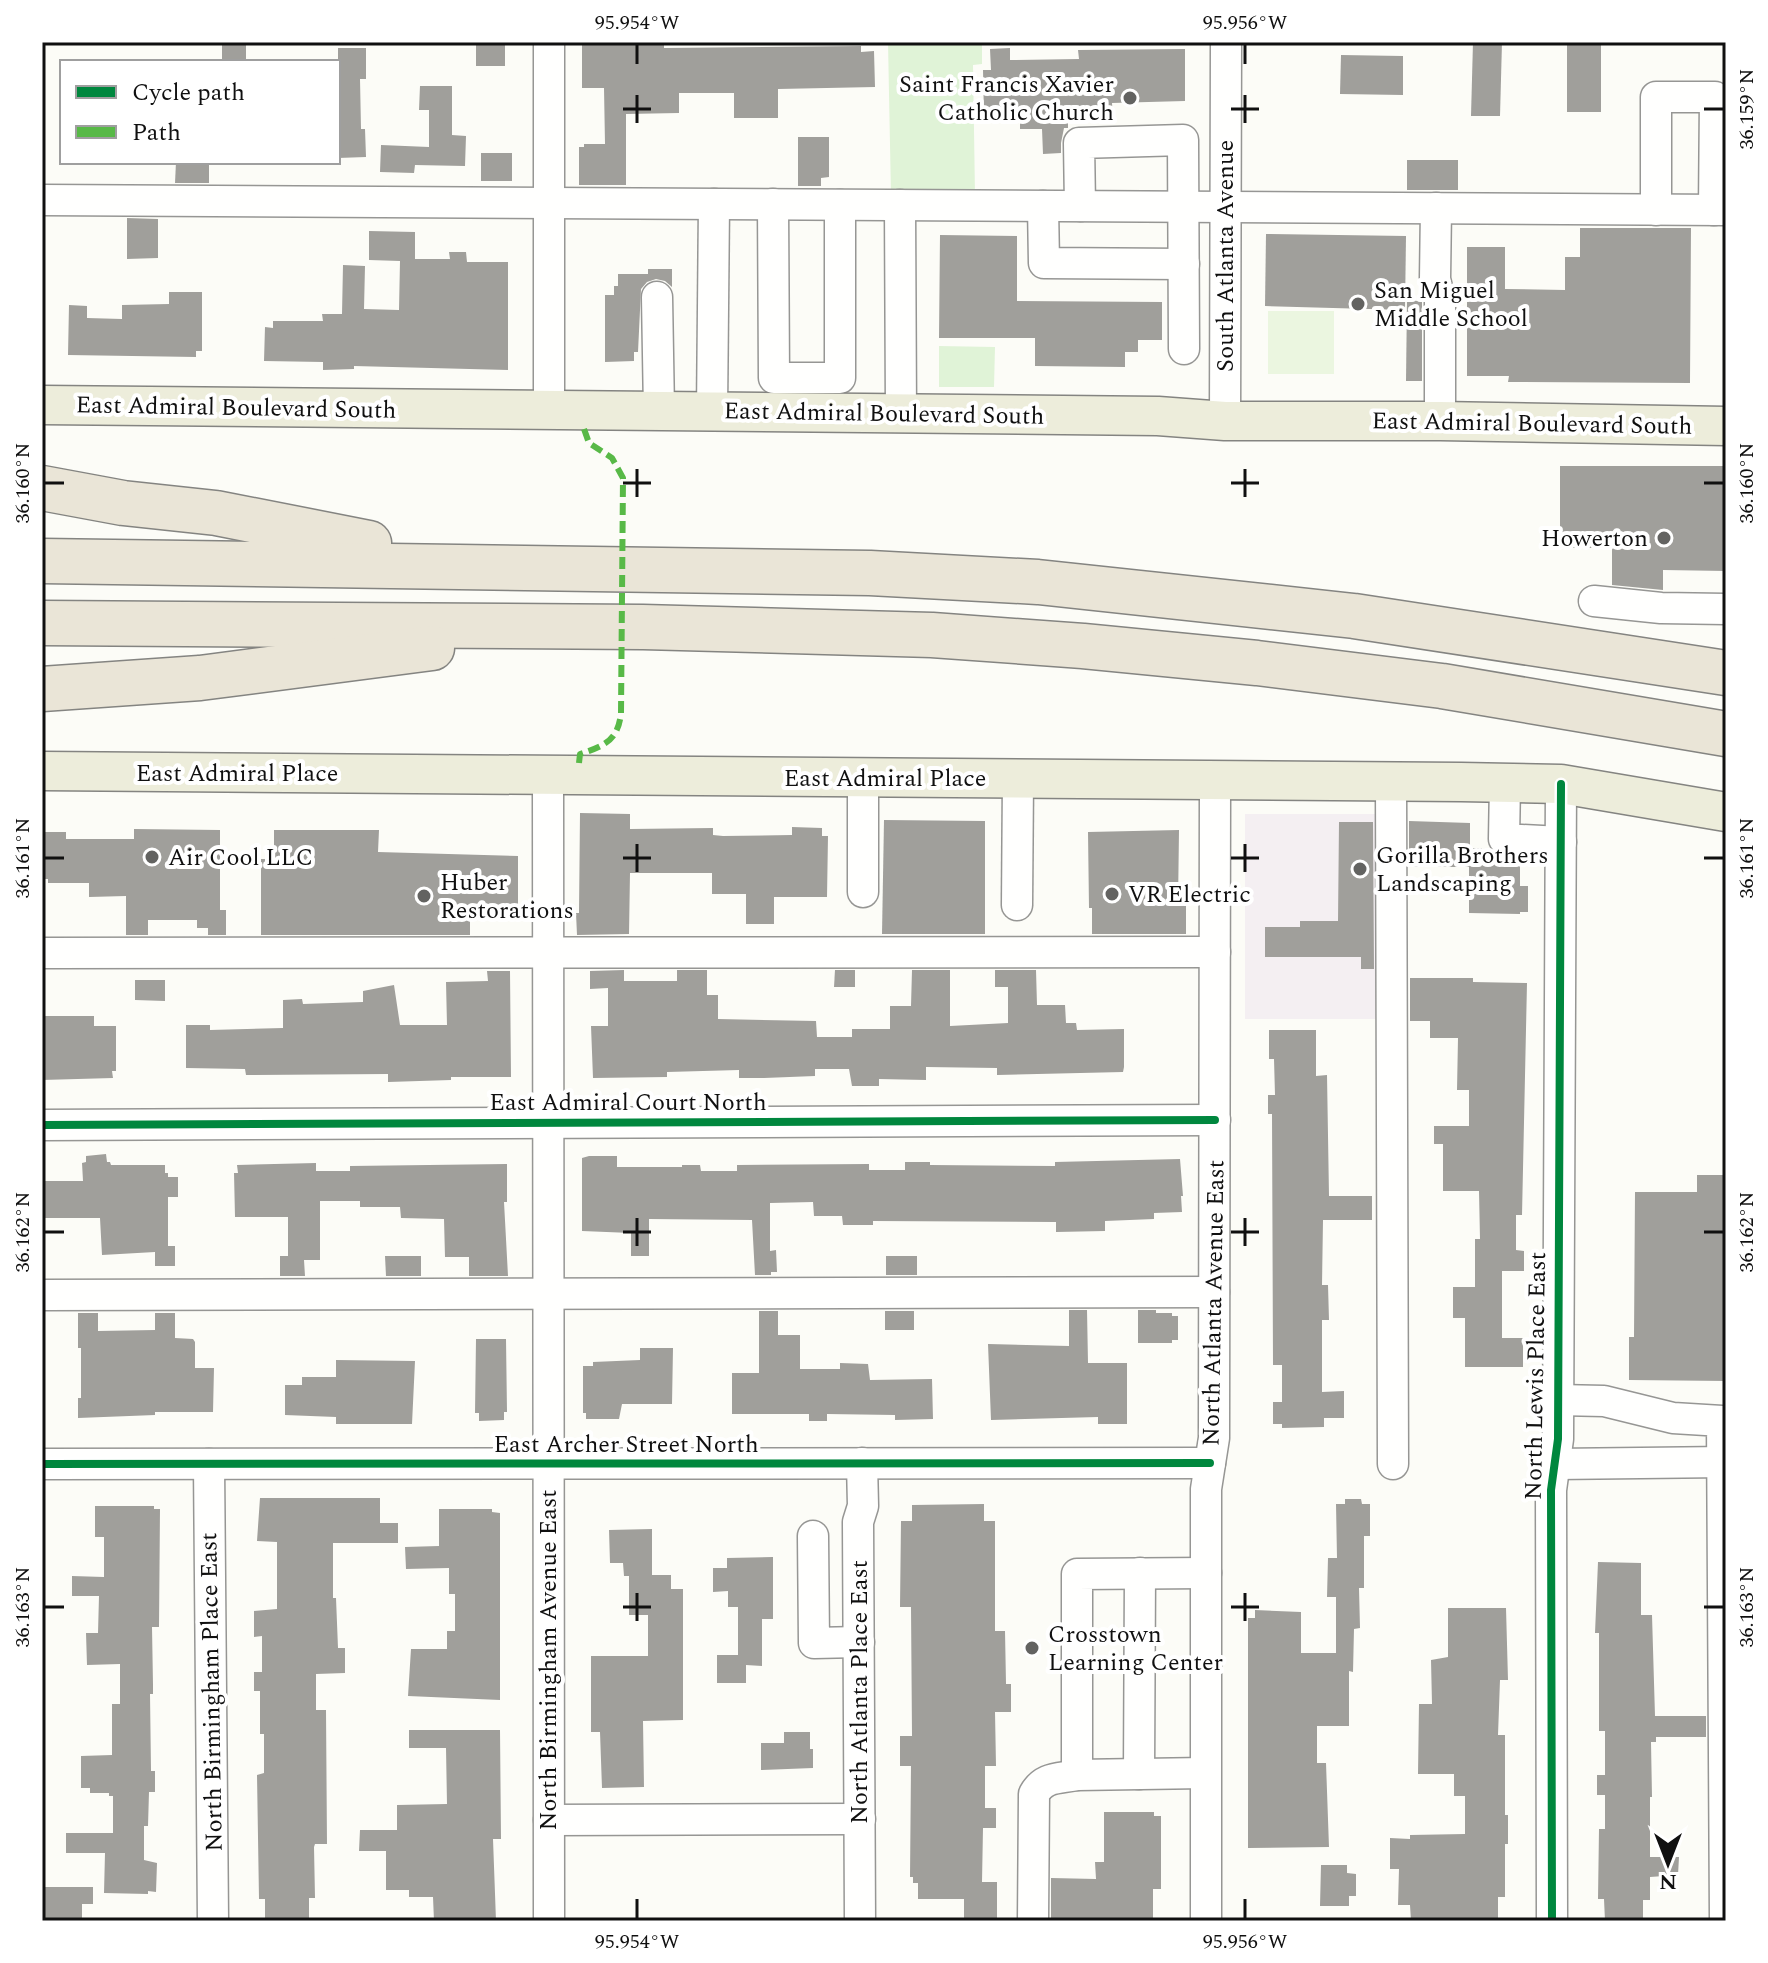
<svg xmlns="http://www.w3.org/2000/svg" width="1768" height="1963" viewBox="0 0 1768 1963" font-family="Spectral,serif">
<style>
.industrial{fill:#f4eff2}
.green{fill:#e0f3d7}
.pitch{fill:#ebf6e0}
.building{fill:#a09f9b}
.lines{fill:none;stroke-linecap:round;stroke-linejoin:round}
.minor-casing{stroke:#969694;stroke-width:33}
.major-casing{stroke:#848481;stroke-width:41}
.highway-casing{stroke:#848481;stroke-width:47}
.minor{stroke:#fffffe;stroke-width:30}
.major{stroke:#ededdb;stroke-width:38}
.highway{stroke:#eae5d7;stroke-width:44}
.quiet{stroke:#58b947;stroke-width:6;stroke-dasharray:12 6;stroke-linecap:butt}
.cycleway-casing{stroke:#fff;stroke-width:13}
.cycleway{stroke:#00873e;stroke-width:8}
.ticks{fill:none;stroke:#101010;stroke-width:3}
.poi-dot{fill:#636361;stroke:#fff;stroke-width:3}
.labels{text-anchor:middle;stroke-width:8;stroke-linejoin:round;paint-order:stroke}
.poi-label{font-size:24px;fill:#101010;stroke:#fff;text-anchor:start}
.street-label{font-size:24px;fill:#101010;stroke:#fff}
.neatline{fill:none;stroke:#101010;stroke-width:3}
.ticks-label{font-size:20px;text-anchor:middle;fill:#101010}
</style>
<rect width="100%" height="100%" fill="#fcfcf7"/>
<rect class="industrial" x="1245" y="814" width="139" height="205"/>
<g class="green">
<path d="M888 42H982V64L973 65 975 195 891 196Z"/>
<path d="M939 346 995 347 994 387H939Z"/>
</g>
<rect class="pitch" x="1268" y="311" width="66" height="63"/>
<g class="building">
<rect x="476" y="42" width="29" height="24"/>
<path d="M582 42H664V48L861 46V52L874 51 875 87 778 89V118H734V93H679V113L626 114V185H579V147H584V144H605L604 88H582Z"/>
<path d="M1473 42H1502L1500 116H1471Z"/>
<rect x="1567" y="42" width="34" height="70"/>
<rect x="222" y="45" width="24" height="17"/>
<path d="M338 48H366V79H360L361 129H365L366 157 338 158Z"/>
<path d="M1010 48V60L1079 59 1078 50 1185 49V101L1112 103 1113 119H1068V128H1064L1061 143V153L1043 154 1042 129H1020V116L984 117 983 70H991L990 49Z"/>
<path d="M1341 55 1403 56V95L1340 94Z"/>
<path d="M420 86H452V135L466 136 465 166 415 165 414 173 380 172 381 145 429 147V110H419Z"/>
<path d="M798 137H829V177L821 178V186H798Z"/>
<rect x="481" y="153" width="31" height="28"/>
<rect x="1407" y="160" width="51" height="30"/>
<path d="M176 162 209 163V183H175Z"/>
<path d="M127 218 158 219V258L127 259Z"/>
<path d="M1580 228H1691L1690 383 1508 382 1509 376H1467V247H1505V289L1565 290V257H1580Z"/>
<path d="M369 231 415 232V259H450L449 252H466L467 262H508V370L354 366V369L323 370V362L264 361 265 327 273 328V321H323L322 314H342L343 265 365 266 364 309 399 310 400 261 369 260Z"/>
<path d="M1266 234 1406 236 1405 310 1265 306Z"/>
<path d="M940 235 1017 236V301L1162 302V340H1138V352H1125V367L1035 366V338H939Z"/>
<path d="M648 269H672V287L665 281 656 279 647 282 641 289 638 352H634V361L605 362V295H614V286H618V274H648Z"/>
<path d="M169 292H202V351H196V357L68 355 69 305 87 306V318L122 319V305L169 304Z"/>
<path d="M1407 299 1422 302V381H1406Z"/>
<path d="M1560 466H1726V571L1663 570V590L1612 585V548H1560Z"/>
<path d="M580 813 630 814V829L713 828V835L723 836 792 835V827L822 828V836H828L827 897H774V924H746V894H712V873H630L629 934 577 935 576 913H579Z"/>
<path d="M884 820 985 821V934H882Z"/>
<path d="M1409 821 1470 823V848H1482V853L1493 852 1502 857 1520 858V886H1528V912H1520V914L1469 913V867H1409Z"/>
<path d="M1339 822H1373L1374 969H1361V957H1265V927H1300V921H1338Z"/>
<path d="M134 829 220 830V910H226V935H208V928H197V920H148V935H126V896L89 897V883H48V879H42V832H66V839H134Z"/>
<path d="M274 830H379L378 852 518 856V919H470V935H261V859H274Z"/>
<path d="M1179 830 1178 905H1186V934H1092V908H1089L1088 832Z"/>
<path d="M624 970V981H677V970H707V995H718V1019L816 1021 817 1037H852V1029H890V1006H911L912 970H950V1026L1008 1023V987H995V970H1036L1037 1005H1065L1066 1023H1076L1077 1030 1124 1029V1067L1123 1072 997 1075V1068L926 1067V1080L879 1079V1086H852L849 1069H815V1076L764 1078H739V1070L667 1072V1077L593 1078 591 1026H608V988L590 989V971Z"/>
<path d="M835 970H855V987H834Z"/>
<path d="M487 971H510L511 1077H451V1080L388 1082V1074L246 1075 245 1069 186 1068V1025H210V1030L283 1028V1000L302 999 303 1004 363 1002V991L394 985 400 1025H447L446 982 488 981Z"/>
<path d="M1410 978H1473V982L1527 983 1522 1215H1516V1250L1524 1251V1271H1502V1338H1523V1367H1465V1318H1453V1287H1475V1239H1480L1479 1191H1443V1144H1434V1126H1469V1090H1457L1458 1038H1430V1021H1410Z"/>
<path d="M135 980H165V1001L135 1000Z"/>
<path d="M42 1016H94V1026H116V1071H112L113 1078 42 1080Z"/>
<path d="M1269 1030H1316V1076L1327 1075 1329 1196H1372V1220H1323L1322 1285H1328L1329 1320H1322V1392L1344 1391V1418H1324V1427L1282 1428V1424H1273V1402H1282V1365H1273L1272 1114H1268V1095H1275L1274 1059H1269Z"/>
<path d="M106 1154 107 1162H110L111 1165H165V1173H168V1177H178V1197H168V1246H175V1266H155V1252L102 1255 100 1218H42V1181H83L82 1163 86 1162V1156Z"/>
<path d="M589 1156H617V1167H682V1165H700L701 1171H737V1165L869 1164V1170H905V1162H930V1165L1055 1166V1162L1180 1159 1183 1196H1181L1182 1212 1154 1213V1219L1105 1221V1231L1056 1232V1222L873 1221V1225H843L842 1216H814L813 1202 770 1203V1251L776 1250 777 1272H771V1275H755L752 1220 649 1219V1256H631V1233L582 1231V1158Z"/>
<path d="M316 1163V1171H350V1166L507 1164V1202H504L508 1276H469V1257H445L444 1219 401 1218 400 1207H360V1201H320V1260H304L305 1276H280V1256H288V1217H235L234 1173H238L237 1165Z"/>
<path d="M1697 1175H1726V1381L1629 1380V1337H1634L1635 1192H1697Z"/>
<path d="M385 1256H421V1276H386Z"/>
<rect x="886" y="1256" width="31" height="19"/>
<path d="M1069 1310H1087L1088 1363H1127V1424H1098V1417L991 1420 988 1344 1069 1346Z"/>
<path d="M1138 1310H1156V1313H1172V1316H1178V1340H1172V1343H1138Z"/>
<path d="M759 1311H778V1335H800V1369H840V1363L868 1364 870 1380 932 1379 933 1419 895 1420V1415L827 1414V1421H809V1414H732V1373H759Z"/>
<rect x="885" y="1311" width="29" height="19"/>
<path d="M78 1313H98V1331L155 1330V1313H175V1338L193 1339 195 1342V1368H214L213 1412H155V1415L78 1418V1398H81V1348H78Z"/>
<path d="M476 1339H506L507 1412H504V1420L479 1421V1413H475Z"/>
<path d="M640 1348H673L672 1404H622L619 1419H586V1413H583V1366H593V1362L640 1360Z"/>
<path d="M336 1360 415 1361 412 1424H336V1417L285 1415V1385H302V1377H336Z"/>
<path d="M260 1498H380V1523H398V1543H333V1598H336L338 1648H345V1673L316 1674V1710H326L327 1844H315L314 1847 315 1898H309V1921H265V1899H259L257 1775 264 1773V1734H260V1691H254V1672H262V1636L254 1637V1611L277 1609V1542L257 1541Z"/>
<path d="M1345 1499H1361L1362 1504H1370V1536H1364V1588H1359L1360 1628 1354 1629 1353 1672 1349 1671V1726H1317V1763H1326L1329 1847 1248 1848V1618H1255V1610L1301 1612V1653H1336V1597H1327L1328 1558H1337L1336 1504H1345Z"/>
<path d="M984 1504V1521H995V1631H1005L1006 1684H1011V1712H995L996 1766H985V1808H996V1828H983L982 1882H997V1921H964V1899H918V1883H913V1877H910L911 1766H900V1736H912L911 1607H900L901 1521H912V1505Z"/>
<path d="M95 1506H154V1509H160L159 1627H152L153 1685V1694H150L151 1771H155V1792H149L148 1826H144V1860L157 1863 156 1892 148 1891V1894L104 1893 105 1853H66V1833H113V1796H109V1793H90V1788H81V1756L112 1755V1704H120V1664L87 1665 86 1633H98L99 1596H72V1576L104 1577V1537H95Z"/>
<path d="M439 1509H492V1512L500 1513V1700L408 1696 411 1649H447V1631H455V1594H449V1568L406 1569 405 1547 439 1546Z"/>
<path d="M652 1529V1575H671V1589H683V1720L643 1721 644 1787 602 1788 600 1732H591V1656H648V1615H629V1576H624L623 1563H610L609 1530Z"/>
<path d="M773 1557V1619H762V1666L746 1665V1683H717V1655H738V1607H728V1591L713 1592V1568H727V1558Z"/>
<path d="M1598 1562 1641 1563V1615H1652L1655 1716H1706V1737H1656V1742H1651L1652 1797H1650V1857H1679L1678 1875 1650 1877V1900H1643V1921H1605L1604 1899H1598L1599 1829H1605V1795H1597V1775H1605V1731H1599V1633H1595Z"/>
<path d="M1448 1608H1506L1508 1680H1500L1498 1735H1505V1815H1508V1844H1505V1897H1498V1921H1411L1410 1905H1398L1399 1869H1390V1838L1410 1839V1835L1465 1834V1796H1454V1774H1418L1419 1704H1432L1431 1660 1448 1657Z"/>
<path d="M409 1730H500L501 1839H493L496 1921H434L433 1897H409V1890H386V1851H359L360 1830H397V1805L447 1804 446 1748H409Z"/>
<path d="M784 1732H810V1749H813V1768L761 1770V1743H784Z"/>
<path d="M1104 1812H1154V1816H1161V1889H1153V1921H1051V1878L1096 1879 1095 1862H1104Z"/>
<path d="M1321 1865H1347V1873L1356 1874V1896H1349V1906H1320Z"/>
<path d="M44 1887H93V1904H82V1921H45Z"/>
</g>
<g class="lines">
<g class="minor-casing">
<g id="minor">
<path d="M42 200 1726 210"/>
<path d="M773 204 774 378H840V205"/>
<path d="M900 205 901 414"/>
<path d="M1043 206 1044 263 1184 264"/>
<path d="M1080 206 1079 143 1183 140 1184 349"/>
<path d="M1436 208 1435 279 1440 300V421"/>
<path d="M1656 210V97H1715L1714 210"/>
<path d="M657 297 659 411"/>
<path d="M549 410V42"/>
<path d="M712 412 714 204"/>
<path d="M1225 421 1226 42"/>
<path d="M1594 601 1661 608 1726 609"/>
<path d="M548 775 549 1921"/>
<path d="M863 777V892"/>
<path d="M1391 781 1393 1464"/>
<path d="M1505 783 1504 839 1561 842"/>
<path d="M1017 905 1018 779"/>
<path d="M42 953 1215 952"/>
<path d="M42 1125 1215 1120"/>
<path d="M42 1295 1214 1292"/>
<path d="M1558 1400 1604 1401 1673 1418 1722 1421 1725 1921"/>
<path d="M42 1464 1210 1463"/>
<path d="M209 1464 213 1921"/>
<path d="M1555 1464 1726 1462"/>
<path d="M813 1536 814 1643 859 1642"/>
<path d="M1205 1773 1077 1775V1574L1206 1573"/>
<path d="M1139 1774 1140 1573"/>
<path d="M549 1820 860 1819"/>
<path d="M860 1921 858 1522 863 1506 862 1463"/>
<path d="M1033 1921 1034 1794C1044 1776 1059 1779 1077 1775"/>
<path d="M1206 1921V1489L1214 1438 1215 780"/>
<path d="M1552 1921 1551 1490 1558 1439 1561 784"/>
</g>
</g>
<g class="major-casing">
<g id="major">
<path d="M42 405 1158 416 1225 421H1440L1726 426"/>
<path d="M42 771 1461 782 1561 784 1726 812"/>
</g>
</g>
<g class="highway-casing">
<g id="highway">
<path d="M42 488 123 503 216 513 369 543"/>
<path d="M42 561 870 573 1038 582 1354 616 1726 673"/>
<path d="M42 623 643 627 932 635 1083 646 1257 663 1442 686 1726 734"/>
<path d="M42 689 200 678 432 648"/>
</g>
</g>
<use href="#minor" class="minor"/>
<use href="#major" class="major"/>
<use href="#highway" class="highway"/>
<path class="quiet" d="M579 763 580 754C604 746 618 741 621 713L623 478 612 458 589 443 584 429"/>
<g class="cycleway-casing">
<g id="cycleway">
<path d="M42 1125 1215 1120"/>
<path d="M42 1464 1210 1463"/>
<path d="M1552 1921 1551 1490 1558 1439 1561 784"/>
</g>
</g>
<use href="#cycleway" class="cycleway"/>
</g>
<path class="ticks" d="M637 44V64M1245 44V64M637 95V123M1245 95V123M623 109H651M1231 109H1259M1704 109H1724M637 469V497M1245 469V497M44 483H64M623 483H651M1231 483H1259M1704 483H1724M637 844V872M1245 844V872M44 858H64M623 858H651M1231 858H1259M1704 858H1724M637 1218V1246M1245 1218V1246M44 1232H64M623 1232H651M1231 1232H1259M1704 1232H1724M637 1593V1621M1245 1593V1621M44 1607H64M623 1607H651M1231 1607H1259M1704 1607H1724M637 1899V1919M1245 1899V1919"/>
<g class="poi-dot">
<circle cx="1130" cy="98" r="8"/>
<circle cx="1358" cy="304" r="8"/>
<circle cx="1664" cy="538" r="8"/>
<circle cx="152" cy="857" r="8"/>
<circle cx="1360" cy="869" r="8"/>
<circle cx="1112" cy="894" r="8"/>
<circle cx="424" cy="896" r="8"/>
<circle cx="1032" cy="1648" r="8"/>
</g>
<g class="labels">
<g class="poi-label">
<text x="1114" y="92" text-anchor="end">Saint Francis Xavier<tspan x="1114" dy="28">Catholic Church</tspan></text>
<text x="1374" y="298">San Miguel<tspan x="1374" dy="28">Middle School</tspan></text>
<text x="1648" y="546" text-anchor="end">Howerton</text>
<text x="1376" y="863">Gorilla Brothers<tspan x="1376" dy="28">Landscaping</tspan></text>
<text x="168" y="865">Air Cool LLC</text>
<text x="440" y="890">Huber<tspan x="440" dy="28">Restorations</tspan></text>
<text x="1128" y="902">VR Electric</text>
<text x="1048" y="1642">Crosstown<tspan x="1048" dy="28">Learning Center</tspan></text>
</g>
<g class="street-label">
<text transform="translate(1225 256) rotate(-90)" y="8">South Atlanta Avenue</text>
<text transform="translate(236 407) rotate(1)" y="8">East Admiral Boulevard South</text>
<text transform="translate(884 413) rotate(1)" y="8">East Admiral Boulevard South</text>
<text transform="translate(1532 423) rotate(1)" y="8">East Admiral Boulevard South</text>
<text x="237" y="781">East Admiral Place</text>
<text x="885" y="786">East Admiral Place</text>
<text x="628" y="1110">East Admiral Court North</text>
<text transform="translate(1213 1303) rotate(-89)" y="8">North Atlanta Avenue East</text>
<text transform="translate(1535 1376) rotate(-89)" y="8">North Lewis Place East</text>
<text x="626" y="1452">East Archer Street North</text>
<text transform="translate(548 1660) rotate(-90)" y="8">North Birmingham Avenue East</text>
<text transform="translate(211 1692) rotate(-91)" y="8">North Birmingham Place East</text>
<text transform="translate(859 1692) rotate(-90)" y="8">North Atlanta Place East</text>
</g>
</g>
<rect width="1768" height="1963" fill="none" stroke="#ffffff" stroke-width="88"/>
<rect x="60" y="60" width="280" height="104" fill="#ffffff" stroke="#9f9f9f" stroke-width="2"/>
<rect x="76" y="86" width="40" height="12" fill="#00873e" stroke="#9f9f9f" stroke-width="2"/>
<text x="132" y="100" font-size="24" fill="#101010">Cycle path</text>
<rect x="76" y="126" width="40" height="12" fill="#58b947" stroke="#9f9f9f" stroke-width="2"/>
<text x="132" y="140" font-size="24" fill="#101010">Path</text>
<g transform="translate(1668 1863) rotate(180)" stroke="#ffffff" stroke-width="6" paint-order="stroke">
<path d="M0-6L14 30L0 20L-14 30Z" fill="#101010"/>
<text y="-12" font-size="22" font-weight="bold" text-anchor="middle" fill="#101010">N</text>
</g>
<rect x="44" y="44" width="1680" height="1875" class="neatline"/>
<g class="ticks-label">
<text x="637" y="29">95.954°W</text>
<text x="1245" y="29">95.956°W</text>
<text transform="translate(1746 109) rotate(-90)" y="7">36.159°N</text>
<text transform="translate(1746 483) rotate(-90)" y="7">36.160°N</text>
<text transform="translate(22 483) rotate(-90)" y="7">36.160°N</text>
<text transform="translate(1746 858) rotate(-90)" y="7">36.161°N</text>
<text transform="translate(22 858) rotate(-90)" y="7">36.161°N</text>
<text transform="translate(1746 1232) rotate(-90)" y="7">36.162°N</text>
<text transform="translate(22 1232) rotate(-90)" y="7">36.162°N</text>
<text transform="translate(1746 1607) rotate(-90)" y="7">36.163°N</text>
<text transform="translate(22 1607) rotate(-90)" y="7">36.163°N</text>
<text x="637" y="1948">95.954°W</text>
<text x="1245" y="1948">95.956°W</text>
</g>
</svg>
